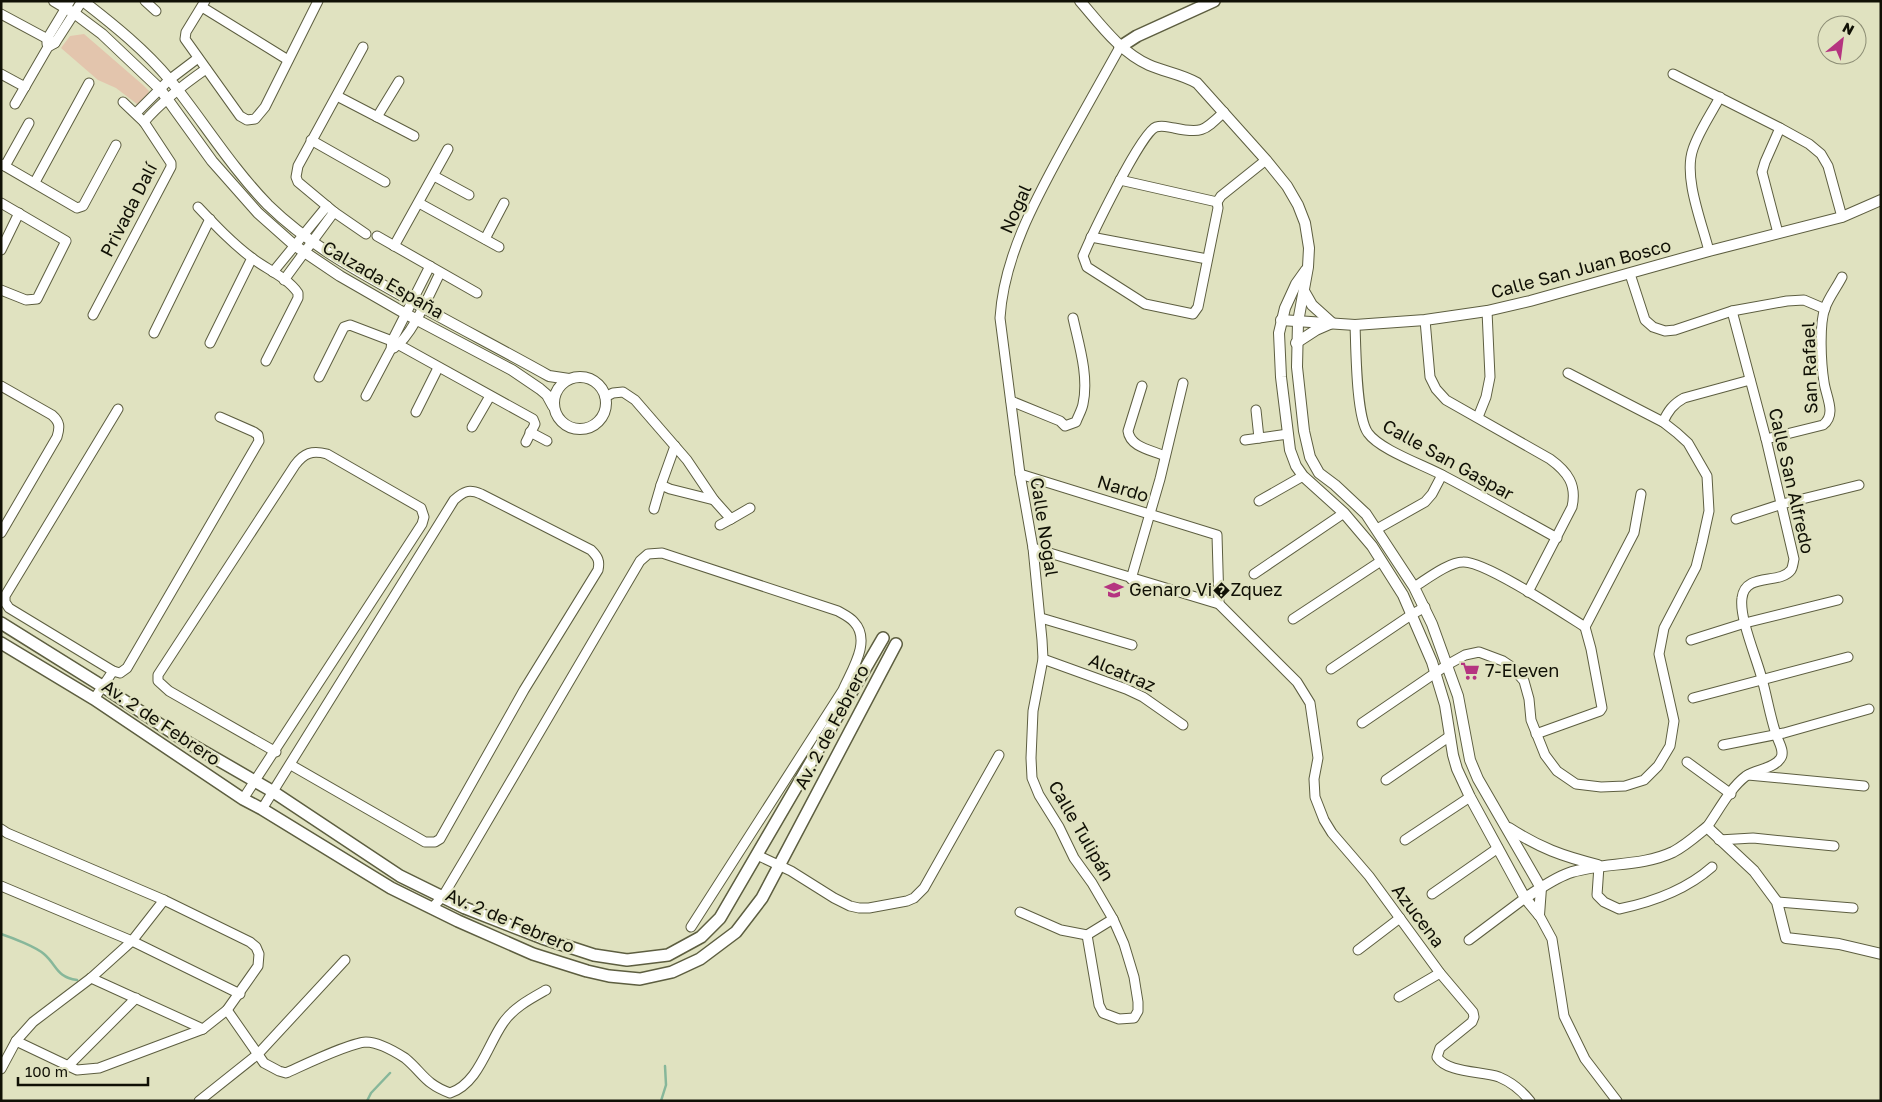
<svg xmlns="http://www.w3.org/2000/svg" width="1882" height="1102" viewBox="0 0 1882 1102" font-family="'Golos Text',sans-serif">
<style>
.green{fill:#e3c5ad}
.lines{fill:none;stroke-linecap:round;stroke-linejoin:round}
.stream{stroke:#87b79a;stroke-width:2.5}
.minor-casing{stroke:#5d5e40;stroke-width:11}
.tertiary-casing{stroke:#5d5e40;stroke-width:12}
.secondary-casing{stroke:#5d5e40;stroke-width:14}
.minor{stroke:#fff;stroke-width:9}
.tertiary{stroke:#fff;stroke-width:10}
.secondary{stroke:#fff;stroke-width:11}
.labels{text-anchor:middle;stroke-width:5;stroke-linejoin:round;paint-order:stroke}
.street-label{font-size:18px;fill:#101005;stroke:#e0e2c0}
.poi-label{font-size:18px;fill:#101005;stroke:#e0e2c0;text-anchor:start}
</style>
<rect width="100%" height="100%" fill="#e0e2c0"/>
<path class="green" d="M84 34 143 85 149 91 145 101 137 104 116 88 98 80 61 48 70 36Z"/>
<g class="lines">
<g class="stream">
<path d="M1 934C13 938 36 947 44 954 57 965 56 977 77 980"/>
<path d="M367 1101 371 1093 390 1073"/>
<path d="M661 1101 666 1085 665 1066"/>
</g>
<g class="minor-casing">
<g id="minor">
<path d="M145 1 156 11"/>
<path d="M205 1 186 32 185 39 240 116 247 120 255 119 265 107 318 1"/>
<path d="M202 7 288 60"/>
<path d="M1 14 55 43"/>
<path d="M47 44V39L70 1"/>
<path d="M363 47 298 166 296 177 298 182 334 212 366 234"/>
<path d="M1 74 25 87"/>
<path d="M1673 74 1780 128 1809 144 1821 154 1828 166 1842 217"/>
<path d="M337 96 414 136"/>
<path d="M15 104 48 47 55 43 82 1"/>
<path d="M136 113 169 80 198 58"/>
<path d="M377 117 399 81"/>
<path d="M144 122C162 101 183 85 206 69"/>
<path d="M311 140 385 182"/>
<path d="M1 164 77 208 83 206 116 145"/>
<path d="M5 166 29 123"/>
<path d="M434 176 469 195"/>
<path d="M1120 180 1217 202"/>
<path d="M35 182 89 83"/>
<path d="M1217 202 1218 208 1198 307 1193 314 1145 304 1087 267 1083 256C1091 237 1141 132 1156 127 1163 125 1167 127 1174 128 1202 134 1204 131 1224 112"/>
<path d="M1217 202 1221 196 1266 160"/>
<path d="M1 203 66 241 37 299 26 300 1 290"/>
<path d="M419 203 499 247"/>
<path d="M198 207C215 225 232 243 252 258 266 269 287 277 298 293V298L266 361"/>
<path d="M1778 233 1762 172 1765 162 1780 128"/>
<path d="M377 236 477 293"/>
<path d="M1091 237 1207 259"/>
<path d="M485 239 504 203"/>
<path d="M394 246 448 149"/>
<path d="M1 250 19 213"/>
<path d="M1709 251C1702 223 1683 177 1693 149 1699 131 1711 114 1720 97"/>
<path d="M273 272 327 206"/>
<path d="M1630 274 1645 320 1653 327 1665 331 1675 330 1732 311 1787 301 1804 300 1825 309"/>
<path d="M284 280 334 212"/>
<path d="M93 315 171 167V163L144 122 123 102"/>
<path d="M1425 320 1430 377 1436 389 1446 400 1550 459C1568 472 1577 485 1572 507L1528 592"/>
<path d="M1355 325C1356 348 1356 417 1368 433 1380 450 1424 465 1444 476 1482 496 1519 517 1557 538"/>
<path d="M154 333 210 219"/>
<path d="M210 343 252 258"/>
<path d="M394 348C412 336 430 293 440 273"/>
<path d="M319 377 344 327 350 325 392 341 533 419 535 424 526 442"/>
<path d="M1 386 52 415C60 422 60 427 57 437L1 533"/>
<path d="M1142 386 1128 431C1130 447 1151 450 1165 456"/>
<path d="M366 396 391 349 392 341 430 266"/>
<path d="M605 397 613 393 623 392 635 400 687 460 714 500 731 519 750 508"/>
<path d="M1011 401 1060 421 1065 426 1076 422C1078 416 1082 410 1083 404 1089 376 1079 345 1073 318"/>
<path d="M118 409 5 596V602L9 608 113 671 120 673 127 668 259 441 258 435 254 432 220 417"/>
<path d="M1256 410 1259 438"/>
<path d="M416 412 438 368"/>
<path d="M1478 417 1486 397 1490 377 1487 311"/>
<path d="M1663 422C1668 411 1673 404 1684 398L1750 380"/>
<path d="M472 427 490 396"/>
<path d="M530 432 547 441"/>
<path d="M1766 439 1823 425C1837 414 1826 397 1824 382 1821 363 1819 325 1825 308 1829 297 1837 287 1842 277"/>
<path d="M1245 440 1288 434"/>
<path d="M675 446 661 485 670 489 714 500"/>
<path d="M1020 474 1217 535 1219 604"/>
<path d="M1259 501 1303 476"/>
<path d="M654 509 661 485"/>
<path d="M1736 519 1782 504 1859 485"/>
<path d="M720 525 731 519"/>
<path d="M1377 529 1425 502 1432 494 1442 475"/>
<path d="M1033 548 1219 604 1297 682 1310 703 1318 758 1314 779 1315 797 1324 820 1332 833 1369 876 1440 973 1473 1012 1474 1017 1472 1022 1440 1048 1437 1057C1447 1073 1481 1071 1499 1077 1511 1082 1522 1091 1530 1101"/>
<path d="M1254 574 1344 513"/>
<path d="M1131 579 1160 479 1183 383"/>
<path d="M1414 587C1427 579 1449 562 1463 562 1485 561 1563 613 1585 627"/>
<path d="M1041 618 1132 645"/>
<path d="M1293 619 1381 561"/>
<path d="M1585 627 1634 533 1641 494"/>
<path d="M1691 640 1745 623 1838 600"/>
<path d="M1043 659 1126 689 1143 697 1183 725"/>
<path d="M1331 669 1411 615 1425 607"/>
<path d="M1693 698 1848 657"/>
<path d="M94 699 113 671"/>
<path d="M1362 723 1447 665 1465 655 1479 652 1503 661 1512 667 1524 681 1529 699 1531 720 1545 755 1557 771 1576 784 1601 787 1625 786 1644 780 1658 766 1670 746 1674 721 1659 654 1664 628 1696 567 1702 543 1709 511 1707 476 1688 443 1677 433 1663 422 1568 373"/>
<path d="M1536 734 1600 711 1602 708 1591 649 1585 627"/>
<path d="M1723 745 1784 733 1869 709"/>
<path d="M1687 762 1731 794"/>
<path d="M1748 775 1864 786"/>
<path d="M1386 780 1450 736"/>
<path d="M243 799 422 524 424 517 421 508 327 454C312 450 304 453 295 465L158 675V681L169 691 276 752"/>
<path d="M262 809 454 500C464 491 469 489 481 494L591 550C598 557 600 561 598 570L524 690 440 839 435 842H425L291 765"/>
<path d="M1707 827C1719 810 1730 788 1746 776 1756 769 1773 769 1780 759 1786 752 1778 742 1776 734 1770 716 1767 697 1762 679 1757 659 1739 618 1742 598 1745 572 1780 585 1791 570 1793 567 1793 563 1794 559L1766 439 1732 311"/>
<path d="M1 829 7 833 164 900 250 942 256 947 259 954 258 966 227 1010 203 1029 99 1068 77 1070 16 1041"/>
<path d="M1405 840 1470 797"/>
<path d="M1719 840 1753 838 1834 846"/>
<path d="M757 855 791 871 834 898 850 906 859 908H869L907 901 914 898 924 888 999 755"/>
<path d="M1599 866 1597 895 1604 902 1619 909C1653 902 1686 890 1712 867"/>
<path d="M1 886 132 941 240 994"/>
<path d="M1432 894 1498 848"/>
<path d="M1777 902 1853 908"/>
<path d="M433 907 443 896 468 854 640 561 648 554 662 553 838 611C843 614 850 617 854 622 872 641 851 671 843 690L691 927"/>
<path d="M1020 912 1061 930 1087 935 1113 919"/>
<path d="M1539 915 1552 939 1564 1016 1585 1059 1617 1101"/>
<path d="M1087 935 1099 1005 1103 1013 1119 1019 1134 1018 1138 1011V1002L1134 977 1124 944 1113 919 1092 883 1074 858 1059 827 1039 795 1032 778 1031 758 1033 711 1043 659 1042 640 1033 548 1020 474 1000 318C1004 254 1038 195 1068 140 1085 109 1103 78 1120 47"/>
<path d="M1469 940 1525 898"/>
<path d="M1358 950 1400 918"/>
<path d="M91 978 203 1029"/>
<path d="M1399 997 1440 973"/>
<path d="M227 1010 264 1063 279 1071 286 1073C304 1065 349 1043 366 1042 379 1042 394 1051 405 1058 423 1073 425 1084 450 1093 478 1084 487 1046 503 1023 513 1008 530 999 546 990"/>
<path d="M68 1066 136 998"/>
<path d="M1 1069 16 1041 33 1022 91 978 132 941 164 900"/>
<path d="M199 1101 258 1054 345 960"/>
</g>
</g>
<g class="tertiary-casing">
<g id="tertiary">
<path d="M54 1 74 13 102 34 160 89 212 161 258 213 294 245 340 276 406 314 512 370 540 389 547 395 553 406"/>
<path d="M83 1C114 25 145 50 170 80 203 121 231 167 268 205 307 243 352 268 399 294 448 322 499 348 549 376L569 379"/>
<path d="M1080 1C1100 24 1120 52 1149 65 1165 72 1182 74 1197 83L1266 160 1287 186 1298 205 1305 223 1309 248 1308 267 1298 322 1297 367 1304 431 1310 457 1319 473 1335 485 1366 514 1414 587 1432 624 1458 696 1470 760 1478 779 1541 888"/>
<path d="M1306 270 1296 284 1285 308 1279 333 1281 377 1290 450 1296 466 1303 476 1344 513 1372 546 1403 595 1432 662 1445 705 1453 755 1457 769 1470 797 1525 898 1539 915"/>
<path d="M1281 320 1355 325 1425 320 1487 311 1530 301 1709 251 1842 217 1881 200"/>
<path d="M1296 343 1316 330 1332 323 1312 305 1304 291"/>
<circle cx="580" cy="403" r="26"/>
<path d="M1509 828C1540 848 1562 856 1598 865"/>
<path d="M1525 898C1540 889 1555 877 1572 872 1605 862 1641 867 1673 852 1685 846 1696 836 1707 827L1754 871 1777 902 1786 938 1839 944 1881 954"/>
<path d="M1539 915 1541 888"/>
</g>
</g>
<g class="secondary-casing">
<g id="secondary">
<path d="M1120 47 1137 36 1214 1"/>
<path d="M1 623 102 686 182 739 272 791 400 876 465 908 542 938 594 955 627 960 668 955 701 937 720 918 883 638"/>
<path d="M1 643 94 699 243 799 262 809 391 888 458 921 533 954 587 971 609 976 640 979 672 972 700 959 736 932 762 898 896 644"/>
</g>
</g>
<use href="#minor" class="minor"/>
<use href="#tertiary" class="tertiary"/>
<use href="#secondary" class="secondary"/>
</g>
<defs>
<g id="school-bare" transform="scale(1.5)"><path d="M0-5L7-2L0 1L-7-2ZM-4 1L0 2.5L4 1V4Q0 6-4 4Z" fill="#b53480" stroke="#e0e2c0" stroke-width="2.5" paint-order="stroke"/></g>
<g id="supermarket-bare" transform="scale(1.5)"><path d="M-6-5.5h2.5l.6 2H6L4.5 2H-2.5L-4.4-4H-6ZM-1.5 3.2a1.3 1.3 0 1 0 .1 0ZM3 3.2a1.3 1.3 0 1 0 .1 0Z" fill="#b53480" stroke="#e0e2c0" stroke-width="2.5" paint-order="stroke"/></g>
</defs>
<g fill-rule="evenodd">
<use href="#school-bare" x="1114" y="590"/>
<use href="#supermarket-bare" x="1470" y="671"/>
</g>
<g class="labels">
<g class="street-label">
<text transform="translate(1016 209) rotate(-66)" y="6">Nogal</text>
<text transform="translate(129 210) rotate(-63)" y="6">Privada Dalí</text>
<text transform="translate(1581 269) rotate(-15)" y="6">Calle San Juan Bosco</text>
<text transform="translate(383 280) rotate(30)" y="6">Calzada España</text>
<text transform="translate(1810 368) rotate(-92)" y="6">San Rafael</text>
<text transform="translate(1448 460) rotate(29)" y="6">Calle San Gaspar</text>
<text transform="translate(1791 481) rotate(77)" y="6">Calle San Alfredo</text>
<text transform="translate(1123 489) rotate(17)" y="6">Nardo</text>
<text transform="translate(1044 527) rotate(81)" y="6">Calle Nogal</text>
<text transform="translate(1122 673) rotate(23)" y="6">Alcatraz</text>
<text transform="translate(161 723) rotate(34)" y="6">Av. 2 de Febrero</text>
<text transform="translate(832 727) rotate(-62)" y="6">Av. 2 de Febrero</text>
<text transform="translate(1081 831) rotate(60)" y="6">Calle Tulipán</text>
<text transform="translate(1418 916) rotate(53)" y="6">Azucena</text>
<text transform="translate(510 921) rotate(23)" y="6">Av. 2 de Febrero</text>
</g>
<g class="poi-label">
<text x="1129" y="596">Genaro Vi�Zquez</text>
<text x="1485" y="677">7-Eleven</text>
</g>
</g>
<rect width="1882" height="1102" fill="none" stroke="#101005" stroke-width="5"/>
<g transform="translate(1842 40) rotate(29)"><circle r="24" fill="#e0e2c0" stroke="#8d8e75"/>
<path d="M0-4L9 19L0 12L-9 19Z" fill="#b53480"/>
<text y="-8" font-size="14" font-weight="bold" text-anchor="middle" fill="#101005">N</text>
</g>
<path d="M18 1077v8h130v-8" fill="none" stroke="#101005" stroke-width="2.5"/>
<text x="25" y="1077" font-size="15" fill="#101005" stroke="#e0e2c0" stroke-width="4" paint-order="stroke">100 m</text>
</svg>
